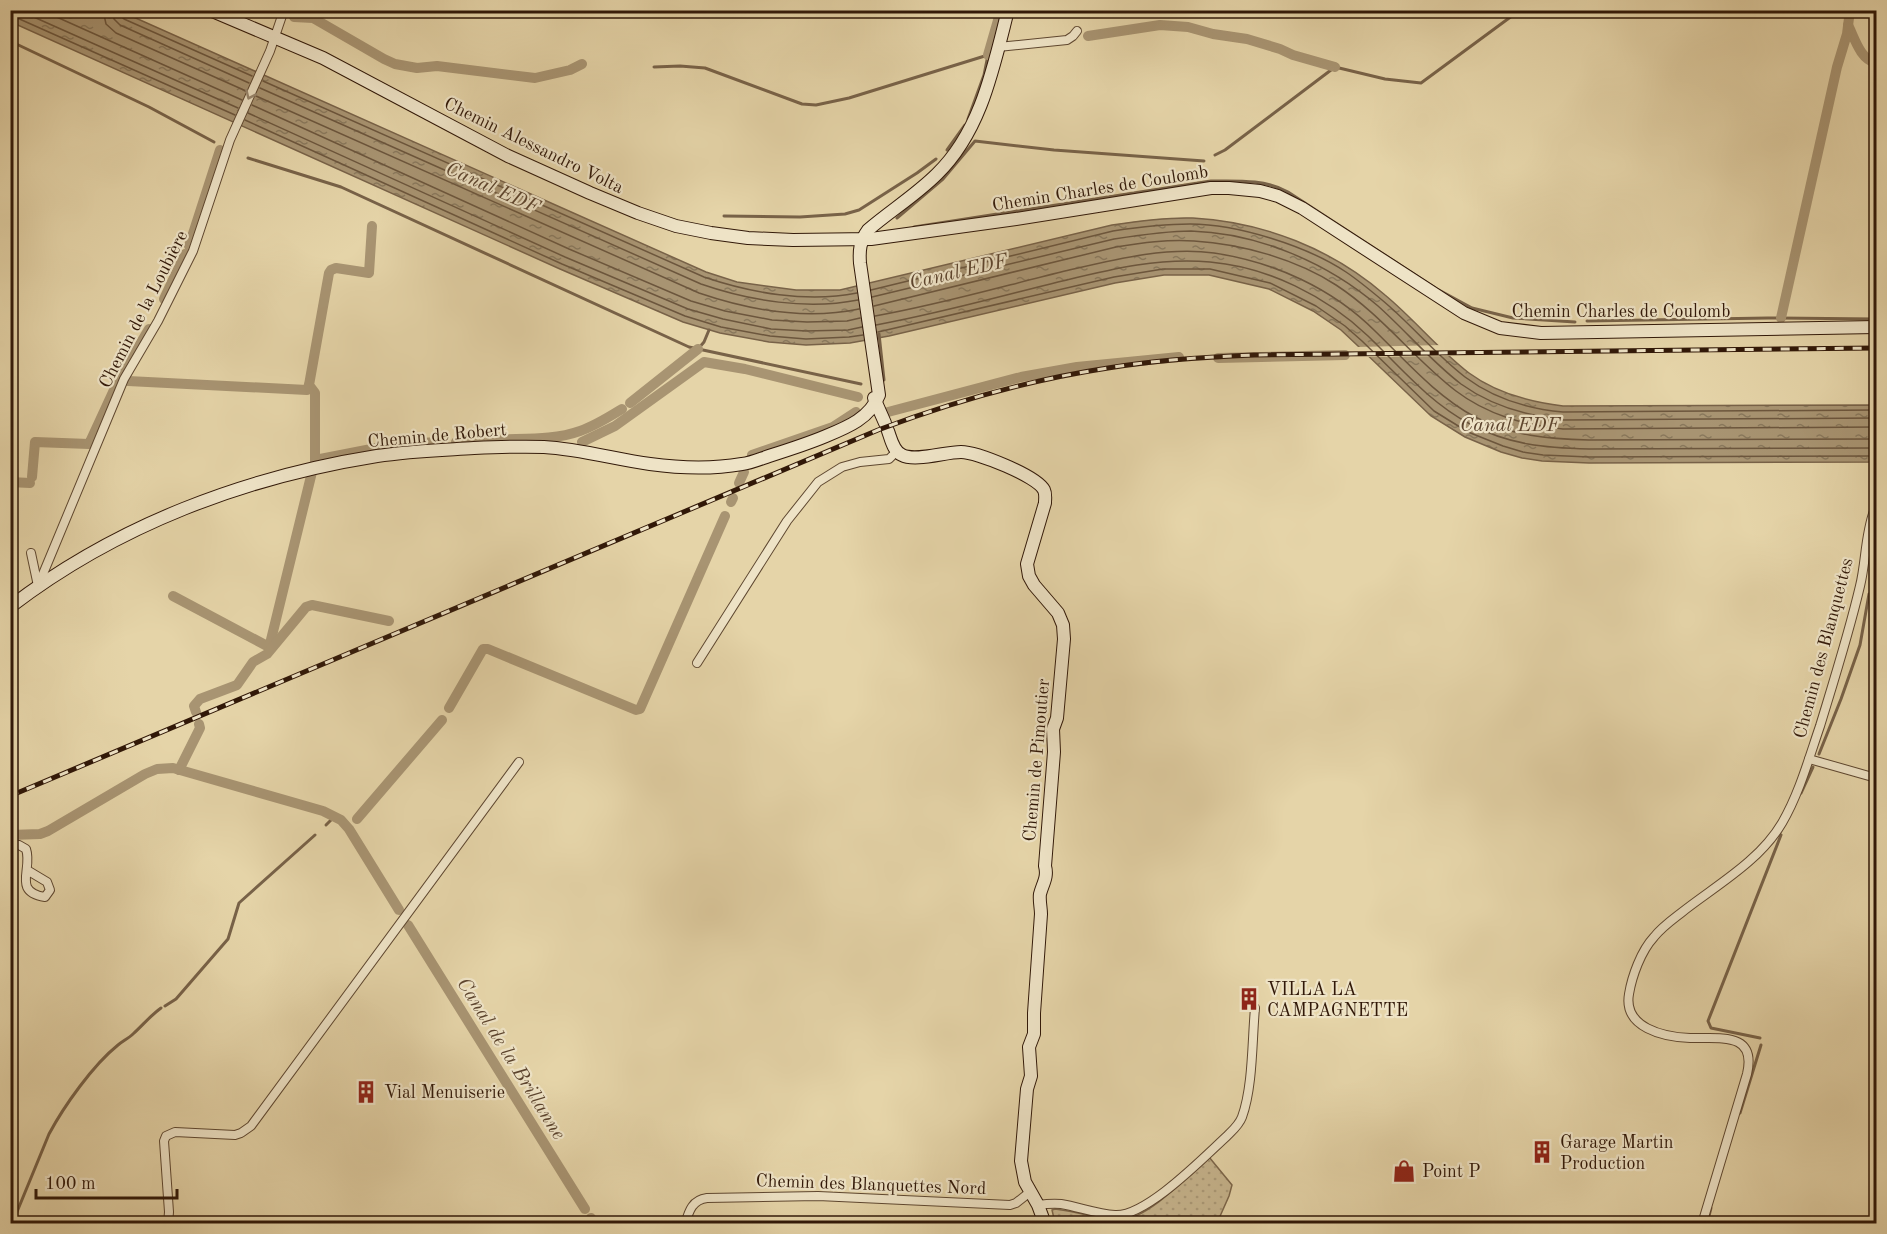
<svg xmlns="http://www.w3.org/2000/svg" width="1887" height="1234" viewBox="0 0 1887 1234" font-family="'Old Standard TT',serif">
<style>
.grass{fill:url(#grass-dots);stroke:#7c664a;stroke-width:1.5}
.water{fill:url(#water-ripples);stroke:#786248;stroke-width:1.5}
.pier{fill:#e5d4a8}
.lines{fill:none;stroke-linecap:round;stroke-linejoin:round}
.shore{stroke:#6c563d;stroke-width:1.5}
.stream{stroke:#786248;stroke-width:3}
.canal{stroke:#a89472;stroke-width:10}
.street-casing{stroke:#5e4730;stroke-width:10}
.secondary-casing{stroke:#311808;stroke-width:14}
.street{stroke:#eee3c6;stroke-width:8}
.secondary{stroke:#eee3c6;stroke-width:12}
.rail-casing{stroke:#311808;stroke-width:5}
.rail{stroke:#eee3c6;stroke-width:3;stroke-dasharray:9;stroke-linecap:butt}
.oneway{stroke:#998870}
.labels{text-anchor:middle;stroke-width:4.5;stroke-linejoin:round;paint-order:stroke}
.street-label{font-size:18px;fill:#311808;stroke:#eee3c6}
.poi-label{font-size:18px;fill:#311808;stroke:#eee3c6;text-anchor:start}
.water-label{font-size:20px;font-style:italic;fill:#5b432d;stroke:#eee3c6}
</style>
<defs>
<pattern id="grass-dots" width="8" height="8" patternUnits="userSpaceOnUse" patternTransform="scale(1.5)"><rect width="8" height="8" fill="#c6b48d"/><path d="M2 2h.1M6 6h.1" fill="none" stroke="#ab9a78" stroke-width="1.8" stroke-linecap="round"/></pattern>
<pattern id="water-ripples" width="26" height="14" patternUnits="userSpaceOnUse" patternTransform="scale(1.5)"><rect width="26" height="14" fill="#a89472"/><path d="M2 4q2-2 4 0t4 0M15 11q2-2 4 0t4 0" fill="none" stroke="#89785c"/></pattern>
</defs>
<rect width="100%" height="100%" fill="#e5d4a8"/>
<filter id="stains"><feTurbulence type="fractalNoise" baseFrequency=".00333" numOctaves="4"/><feColorMatrix values="0 0 0 0 .2 0 0 0 0 .09 0 0 0 0 .02 0 0 0 .5 -.17"/></filter>
<radialGradient id="worn" r=".72"><stop offset=".6" stop-color="#630" stop-opacity="0"/><stop offset="1" stop-color="#630" stop-opacity=".3"/></radialGradient>
<path class="grass" d="M1209 1157 1232 1185 1229 1196 1217 1223H1055L1052 1210 1055 1209C1075 1211 1101 1220 1119 1220 1147 1220 1188 1176 1209 1157Z"/>
<path class="water" d="M11 11H120L706 272 737 282 796 290H840L1112 225C1138 221 1166 217 1193 218 1264 222 1332 249 1385 295 1414 319 1439 350 1469 373 1496 393 1530 402 1563 406L1876 405V462L1589 463 1542 461 1522 458 1501 452 1465 437 1431 416 1358 346 1341 330 1313 311 1269 289 1209 275H1164L1115 283 889 336 850 343 806 345 769 342 720 333 683 322 560 269 11 22Z"/>
<path class="pier" d="M1443 345 1454 356 1365 357 1356 347Z"/>
<g class="lines">
<g class="shore">
<path d="M18 10 238 108"/>
<path d="M41 10 242 100"/>
<path d="M103 10 106 24 116 33 246 91"/>
<path d="M112 10 114 19 120 25 249 83"/>
<path d="M120 10V15L124 19 252 76"/>
<path d="M10 17H15L235 115"/>
<path d="M263 81 704 277C751 293 807 303 857 293"/>
<path d="M260 88 701 284C750 301 807 310 858 300"/>
<path d="M256 96 699 293C749 310 807 320 859 309"/>
<path d="M252 105 569 249 691 301 725 311 772 320 807 322 847 321 860 318"/>
<path d="M248 113 565 257 688 309 723 319 771 329 806 331 848 330 862 327"/>
<path d="M245 120 562 264 685 316 721 327 770 336 806 339 849 337 863 335"/>
<path d="M871 290 1113 231C1139 227 1164 224 1190 224 1237 224 1307 246 1346 272 1358 280 1370 290 1382 300 1411 324 1435 354 1465 377 1493 398 1529 409 1563 412L1876 410"/>
<path d="M872 297 1114 239C1140 235 1166 231 1191 231 1258 233 1328 263 1378 306 1406 331 1431 361 1461 384 1490 405 1528 416 1563 420L1876 418"/>
<path d="M874 306 1116 247C1141 243 1168 239 1194 241 1242 244 1296 259 1336 285 1382 315 1414 359 1456 391 1486 414 1526 426 1563 429L1876 427"/>
<path d="M875 316C938 305 1000 287 1061 272 1109 261 1164 246 1214 253 1274 262 1332 288 1375 331 1406 361 1436 396 1475 417 1512 436 1548 439 1589 440L1876 439"/>
<path d="M876 325C937 314 998 297 1058 282 1108 270 1158 257 1210 262 1268 267 1326 296 1368 336 1400 367 1430 403 1470 424 1509 445 1546 448 1589 449L1876 448"/>
<path d="M878 332 1114 277 1163 269H1210L1270 283 1316 306 1345 326 1362 341 1434 411 1468 432 1503 446 1523 452 1543 455 1589 457 1876 456"/>
</g>
<g class="stream">
<path d="M10 41 149 107 214 142"/>
<path d="M654 67 680 66 705 68 802 104 816 105 849 98 988 55"/>
<path d="M968 119 984 75 988 55"/>
<path d="M947 150 965 125"/>
<path d="M1215 155 1225 150 1335 67 1385 79 1421 83 1520 10"/>
<path d="M248 158 341 187 689 347 861 384"/>
<path d="M724 216 800 217 845 214 859 210 917 173 936 159"/>
<path d="M897 218 943 179 975 141 1054 150 1204 161"/>
<path d="M914 227 1211 181C1236 181 1265 179 1288 192L1437 289 1472 308 1513 318 1575 322"/>
<path d="M1587 321 1768 318 1876 319"/>
<path d="M879 334 884 380"/>
<path d="M698 349 704 342 709 330"/>
<path d="M1819 754 1841 699 1860 645 1869 594"/>
<path d="M1801 793 1813 767"/>
<path d="M326 825 335 816"/>
<path d="M165 1006 176 999 228 939 239 903 315 835"/>
<path d="M1760 1038 1711 1028 1708 1021 1781 835"/>
<path d="M1740 1113 1761 1045"/>
<path d="M12 1224 49 1134C64 1106 93 1065 118 1045 123 1041 129 1038 133 1034 143 1025 150 1016 161 1008"/>
<path d="M1707 1224 1711 1208"/>
</g>
<g class="canal">
<path d="M294 17 313 18 384 59 395 64 417 68 437 66 535 78 570 70 582 64"/>
<path d="M1848 25C1855 39 1860 59 1876 63"/>
<path d="M1088 36 1160 25 1188 27 1213 34 1247 39 1280 49 1293 55 1335 67"/>
<path d="M988 55 1001 10"/>
<path d="M189 246 220 150"/>
<path d="M164 299 185 254"/>
<path d="M1781 318 1837 67 1847 34 1850 10"/>
<path d="M1218 358 1345 355"/>
<path d="M128 381 307 390 309 385"/>
<path d="M630 403 698 349"/>
<path d="M888 412 1021 377 1077 367 1179 357"/>
<path d="M491 440C521 438 552 441 580 431 595 426 609 417 622 409"/>
<path d="M456 442 481 440"/>
<path d="M582 442 615 426 704 362 745 369 858 397"/>
<path d="M752 455 833 427 856 412"/>
<path d="M315 460 397 444 440 442"/>
<path d="M315 461V393L309 385 329 273 331 270 336 268 369 273 372 226"/>
<path d="M32 477 35 442 89 444 119 379 149 329"/>
<path d="M10 482 30 483"/>
<path d="M739 483 744 472"/>
<path d="M731 502 733 498"/>
<path d="M173 596 269 647"/>
<path d="M269 648 312 472"/>
<path d="M449 708 483 649H488L636 710 640 709 725 516"/>
<path d="M196 712 194 706 200 699 237 685 253 662 267 654 306 607 312 605 389 621"/>
<path d="M179 770 200 728 199 724"/>
<path d="M357 819 442 720"/>
<path d="M10 835 40 834 48 831 145 774 157 769 173 768 323 811 341 820 349 829 399 910"/>
<path d="M408 925 585 1209"/>
<path d="M591 1218 595 1224"/>
</g>
<g class="street-casing">
<g id="street">
<path d="M998 47 1067 40 1073 36 1077 31"/>
<path d="M31 553 38 586"/>
<path d="M38 586 124 379 158 321 193 251 230 140 270 51 284 10"/>
<path d="M697 663 787 521 818 482 842 467 860 462 889 459 897 451"/>
<path d="M1809 759 1876 778"/>
<path d="M10 844 19 845 26 849C33 869 12 892 45 897L50 890 47 882 27 870"/>
<path d="M1038 1205C1045 1204 1053 1203 1061 1204 1079 1207 1097 1214 1115 1215 1146 1217 1204 1157 1227 1136 1233 1130 1239 1125 1242 1117 1253 1087 1252 1040 1255 1008"/>
<path d="M168 1224 169 1212 164 1141 166 1136 175 1132 235 1135 241 1133 251 1126 519 762"/>
<path d="M685 1224C689 1211 692 1200 707 1198L818 1196 1010 1205 1016 1203 1030 1192"/>
<path d="M1702 1224 1747 1074C1757 1031 1719 1039 1690 1038 1664 1037 1623 1028 1629 994 1632 976 1641 951 1654 937 1662 927 1672 920 1681 913 1715 886 1759 862 1782 823 1799 794 1809 758 1820 726 1834 680 1849 633 1860 586 1866 562 1865 535 1874 511"/>
</g>
</g>
<g class="secondary-casing">
<g id="secondary">
<path d="M210 10 323 58 508 156 590 193 638 213 676 226 711 233 748 238 793 240 871 239 1016 219 1211 188H1229L1260 191 1278 196 1302 208 1464 313 1500 328 1541 333 1876 327"/>
<path d="M874 398 885 423"/>
<path d="M888 431C891 439 893 451 902 455 915 462 945 452 961 452 977 452 1037 476 1044 490 1046 494 1045 499 1045 503L1027 564 1029 576 1034 585 1058 613 1063 625 1064 639 1057 718 1053 729 1054 752 1045 866C1048 877 1043 883 1040 894 1039 900 1041 908 1041 914L1034 1013V1034L1029 1047 1031 1076 1027 1089 1021 1161 1025 1182 1038 1205 1045 1224"/>
<path d="M10 607C117 525 245 477 377 456 409 451 442 450 474 448 497 447 521 446 544 447 579 449 615 459 650 464 679 468 713 469 742 464 751 463 760 459 769 456 788 450 807 444 826 436 848 427 870 418 879 395L860 263C859 250 860 241 868 230 890 211 916 195 937 174 981 131 993 69 1008 10"/>
</g>
</g>
<use href="#street" class="street"/>
<use href="#secondary" class="secondary"/>
<g class="rail-casing">
<path id="rail" d="M10 796 878 430C952 402 1029 380 1108 368 1156 360 1205 357 1254 355L1876 348"/>
</g>
<use href="#rail" class="rail"/>
</g>
<defs><path id="oneway-chevron" d="M-2-3.5L2.5 0L-2 3.5" fill="none" stroke-width="1.6" stroke-linecap="round" stroke-linejoin="round" transform="scale(1.5)"/></defs>
<use class="oneway" href="#oneway-chevron" transform="translate(250 95) rotate(114)"/>
<defs>
<g id="building-bare" transform="scale(1.8)"><path d="M-4-6H4V6H1V3H-1V6H-4ZM-2.5-4.3h1.7v1.8h-1.7ZM.8-4.3h1.7v1.8H.8ZM-2.5-1h1.7V.8h-1.7ZM.8-1h1.7V.8H.8Z" fill="#8f2418" stroke="#eee3c6" stroke-width="2.5" paint-order="stroke"/></g>
<g id="shop-bare" transform="scale(1.8)"><path d="M-5-2.5h2.3a2.7 3.5 0 0 1 5.4 0H5L5.5 6h-11ZM-1.5-2.5h3a1.5 2.3 0 0 0-3 0Z" fill="#8f2418" stroke="#eee3c6" stroke-width="2.5" paint-order="stroke"/></g>
</defs>
<g fill-rule="evenodd">
<use href="#building-bare" x="1249" y="999"/>
<use href="#building-bare" x="366" y="1092"/>
<use href="#building-bare" x="1542" y="1152"/>
<use href="#shop-bare" x="1404" y="1171"/>
</g>
<g class="labels">
<g class="street-label">
<text transform="translate(534 145) rotate(26)" y="6">Chemin Alessandro Volta</text>
<text transform="translate(1100 188) rotate(-9)" y="6">Chemin Charles de Coulomb</text>
<text transform="translate(143 309) rotate(-63)" y="6">Chemin de la Loubière</text>
<text x="1621" y="317">Chemin Charles de Coulomb</text>
<text transform="translate(437 435) rotate(-5)" y="6">Chemin de Robert</text>
<text transform="translate(1823 648) rotate(-75)" y="6">Chemin des Blanquettes</text>
<text transform="translate(1036 760) rotate(-85)" y="6">Chemin de Pimoutier</text>
<text transform="translate(871 1184) rotate(2)" y="6">Chemin des Blanquettes Nord</text>
</g>
<g class="poi-label">
<text x="1267" y="995">VILLA LA<tspan x="1267" dy="21">CAMPAGNETTE</tspan></text>
<text x="384" y="1098">Vial Menuiserie</text>
<text x="1560" y="1148">Garage Martin<tspan x="1560" dy="21">Production</tspan></text>
<text x="1422" y="1177">Point P</text>
</g>
<g class="water-label">
<text transform="translate(493 187) rotate(24)" y="7">Canal EDF</text>
<text transform="translate(958 271) rotate(-13)" y="7">Canal EDF</text>
<text x="1510" y="431">Canal EDF</text>
<text transform="translate(512 1058) rotate(58)" y="7">Canal de la Brillanne</text>
</g>
</g>
<rect width="1887" height="1234" fill="none" stroke="#e5d4a8" stroke-width="36"/>
<rect x="12" y="12" width="1863" height="1210" fill="none" stroke="#311808" stroke-width="3"/>
<rect x="18" y="18" width="1851" height="1198" fill="none" stroke="#311808" stroke-width="1.5"/>
<path d="M36 1189v9h141v-9" fill="none" stroke="#311808" stroke-width="3"/>
<text x="45" y="1189" font-size="18" fill="#311808" stroke="#eee3c6" stroke-width="4.5" paint-order="stroke">100 m</text>
<rect width="100%" height="100%" filter="url(#stains)"/>
<rect width="100%" height="100%" fill="url(#worn)"/>
</svg>
